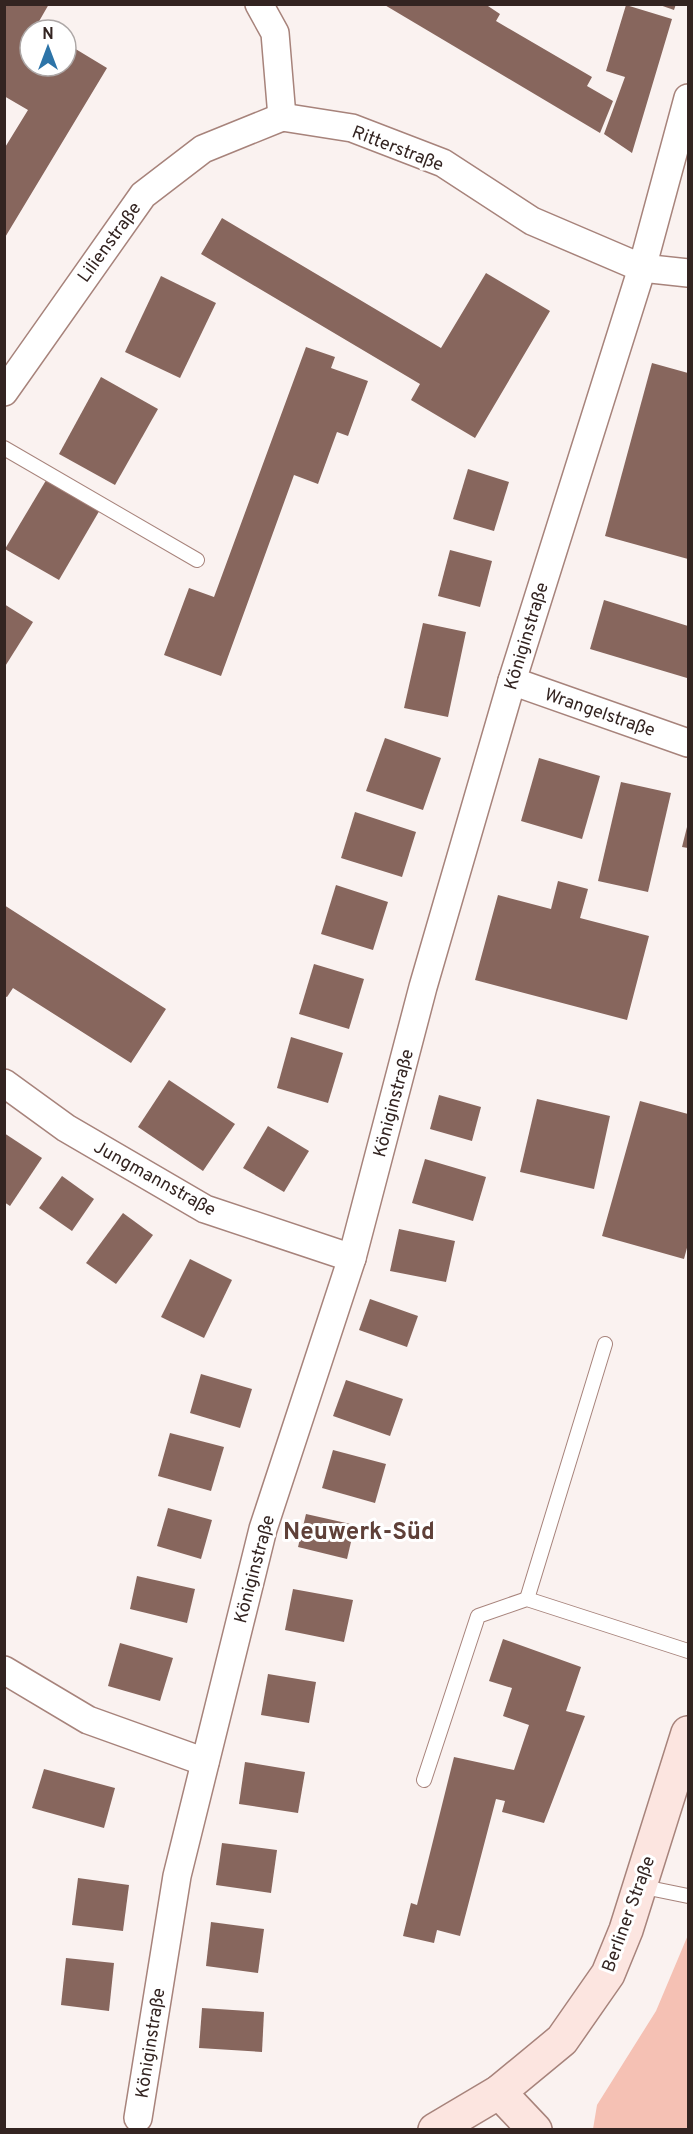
<svg xmlns="http://www.w3.org/2000/svg" width="693" height="2134" viewBox="0 0 693 2134" font-family="Overpass,sans-serif">
<style>
.green{fill:#f5c1b4}
.building{fill:#87665d}
.lines{fill:none;stroke-linecap:round;stroke-linejoin:round}
.lane-casing{stroke:#a7837b;stroke-width:16}
.street-casing{stroke:#a7837b;stroke-width:30}
.secondary-casing{stroke:#a7837b;stroke-width:36}
.lane{stroke:#fff;stroke-width:14}
.street{stroke:#fff;stroke-width:27}
.secondary{stroke:#fce5e0;stroke-width:33}
.labels{text-anchor:middle;stroke-width:6;stroke-linejoin:round;paint-order:stroke}
.street-label{font-size:18px;fill:#332421;stroke:#fff}
.district-label{font-size:24px;font-weight:bold;fill:#5f4038;stroke:#fff}
</style>
<rect width="100%" height="100%" fill="#faf2f0"/>
<path class="green" d="M688 1935V2129H593L597 2105 656 2011Z"/>
<g class="building">
<path d="M4 4H49L34 30H30V36L21 51 30 56V66H47L54 70 57 66H66V51L69 45 107 68 4 239V149L28 110 4 96Z"/>
<path d="M383 4H485L500 14 496 21 592 77 587 86 613 101 600 133Z"/>
<path d="M657 4H676L674 10Z"/>
<path d="M626 5 672 19 632 153 604 134 625 77 606 71Z"/>
<path d="M222 218 441 348 486 273 550 311 475 438 411 400 420 384 201 254Z"/>
<path d="M161 276 216 303 180 378 125 352Z"/>
<path d="M306 347 335 357 331 368 368 381 348 436 337 432 318 484 294 475 221 676 164 655 189 588 214 597Z"/>
<path d="M652 363 688 373V559L605 536Z"/>
<path d="M101 377 158 409 115 485 59 454Z"/>
<path d="M468 469 509 482 494 531 453 519Z"/>
<path d="M48 477 101 508 59 580 5 549Z"/>
<path d="M450 550 492 561 480 607 438 596Z"/>
<path d="M604 600 688 626 687 678 590 649Z"/>
<path d="M4 604 33 622 4 668Z"/>
<path d="M423 623 466 632 448 717 404 708Z"/>
<path d="M385 738 441 758 423 810 366 791Z"/>
<path d="M539 758 600 776 582 839 521 821Z"/>
<path d="M621 782 671 793 648 892 598 881Z"/>
<path d="M355 812 416 832 402 877 341 858Z"/>
<path d="M688 823V848L682 847Z"/>
<path d="M558 881 588 889 580 918 649 936 627 1020 475 980 498 895 551 909Z"/>
<path d="M336 885 388 902 373 950 321 934Z"/>
<path d="M4 905 166 1009 131 1063 13 988 7 997 4 996Z"/>
<path d="M314 964 364 979 349 1029 299 1014Z"/>
<path d="M291 1037 343 1053 328 1103 277 1088Z"/>
<path d="M169 1080 235 1124 203 1171 138 1127Z"/>
<path d="M439 1095 481 1107 472 1141 430 1129Z"/>
<path d="M537 1099 610 1116 594 1189 520 1172Z"/>
<path d="M640 1101 688 1114V1244L684 1259 602 1236Z"/>
<path d="M268 1126 309 1151 284 1192 243 1168Z"/>
<path d="M4 1133 42 1158 10 1206 4 1202Z"/>
<path d="M425 1159 486 1177 473 1221 412 1203Z"/>
<path d="M62 1176 94 1199 72 1231 39 1208Z"/>
<path d="M123 1213 153 1235 116 1284 86 1263Z"/>
<path d="M399 1229 455 1241 446 1282 390 1271Z"/>
<path d="M190 1259 232 1280 204 1338 161 1317Z"/>
<path d="M370 1299 418 1316 407 1347 359 1330Z"/>
<path d="M201 1374 252 1389 240 1428 190 1413Z"/>
<path d="M346 1380 403 1399 390 1436 333 1416Z"/>
<path d="M170 1433 224 1447 211 1491 158 1476Z"/>
<path d="M333 1450 386 1464 375 1503 322 1488Z"/>
<path d="M168 1508 212 1520 201 1559 157 1546Z"/>
<path d="M306 1514 355 1525 347 1559 298 1547Z"/>
<path d="M137 1576 195 1589 187 1623 130 1609Z"/>
<path d="M293 1589 353 1600 344 1642 285 1630Z"/>
<path d="M503 1639 581 1667 566 1711 585 1716 544 1823 502 1812 505 1801 496 1799 460 1936 437 1930 434 1943 403 1936 411 1903 417 1905 454 1757 514 1770 529 1725 503 1716 512 1688 489 1681Z"/>
<path d="M120 1643 173 1658 160 1701 108 1686Z"/>
<path d="M268 1674 316 1682 309 1723 261 1715Z"/>
<path d="M245 1762 305 1772 298 1813 239 1804Z"/>
<path d="M44 1769 115 1788 104 1828 32 1808Z"/>
<path d="M222 1843 277 1850 271 1893 216 1885Z"/>
<path d="M78 1878 129 1885 123 1931 72 1925Z"/>
<path d="M211 1922 264 1929 258 1973 206 1966Z"/>
<path d="M66 1958 114 1963 109 2011 61 2005Z"/>
<path d="M202 2008 264 2012 262 2052 199 2048Z"/>
</g>
<g class="lines">
<g class="lane-casing">
<g id="lane">
<path d="M4 448 197 560"/>
<path d="M527 1599 605 1344"/>
<path d="M424 1780 478 1616 527 1599 688 1651"/>
<path d="M639 1886 688 1896"/>
</g>
</g>
<g class="street-casing">
<g id="street">
<path d="M259 4 275 33 282 117"/>
<path d="M282 117 352 128 443 163 532 221 642 268 688 273"/>
<path d="M4 392 143 195 203 149 282 117"/>
<path d="M512 681 688 743"/>
<path d="M4 1083 66 1128 205 1209 352 1258"/>
<path d="M4 1670 88 1720 205 1762"/>
<path d="M138 2118 177 1876 263 1529 352 1258 423 987 512 681 642 268 688 98"/>
</g>
</g>
<g class="secondary-casing">
<g id="secondary">
<path d="M499 2092 535 2130"/>
<path d="M435 2130 499 2092 562 2040 608 1974 626 1930 688 1733"/>
</g>
</g>
<use href="#lane" class="lane"/>
<use href="#street" class="street"/>
<use href="#secondary" class="secondary"/>
</g>
<g class="labels">
<g class="street-label">
<text transform="translate(398 148) rotate(21)" y="6">Ritterstraße</text>
<text transform="translate(109 242) rotate(-54)" y="6">Lilienstraße</text>
<text transform="translate(526 636) rotate(-73)" y="6">Königinstraße</text>
<text transform="translate(600 712) rotate(19)" y="6">Wrangelstraße</text>
<text transform="translate(393 1103) rotate(-75)" y="6">Königinstraße</text>
<text transform="translate(155 1178) rotate(29)" y="6">Jungmannstraße</text>
<text transform="translate(254 1569) rotate(-75)" y="6">Königinstraße</text>
<text transform="translate(628 1914) rotate(-70)" y="6">Berliner Straße</text>
<text transform="translate(150 2043) rotate(-81)" y="6">Königinstraße</text>
</g>
<g class="district-label">
<text x="359" y="1539">Neuwerk-Süd</text>
</g>
</g>
<rect width="693" height="2134" fill="none" stroke="#332421" stroke-width="12"/>
<g transform="translate(48 48)"><circle r="28" fill="#ffffff" stroke="#ada7a6" stroke-width="1.5"/>
<path d="M0-4.5L10 22L0 15L-10 22Z" fill="#2d74a8"/>
<text y="-9" font-size="16" font-weight="bold" text-anchor="middle" fill="#332421">N</text>
</g>
</svg>
